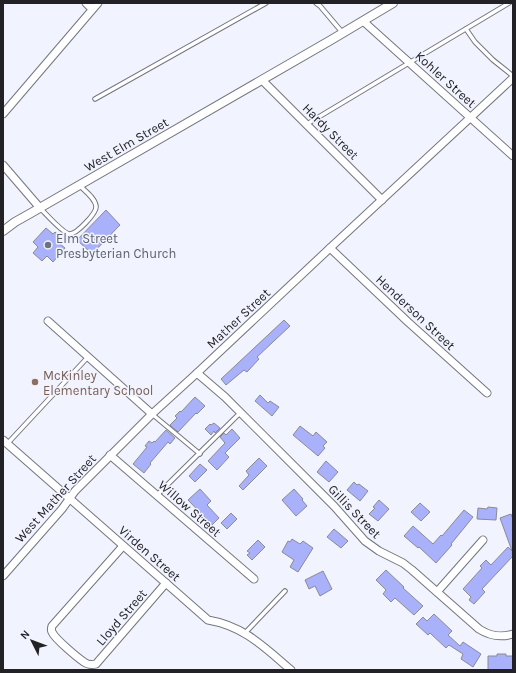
<svg xmlns="http://www.w3.org/2000/svg" width="516" height="673" viewBox="0 0 516 673" font-family="Karla,sans-serif">
<style>
.building{fill:#a8b1fa;stroke:#8a8b95}
.lines{fill:none;stroke-linecap:round;stroke-linejoin:round}
.service-casing{stroke:#74767f;stroke-width:5.5}
.minor-casing{stroke:#74767f;stroke-width:9}
.tertiary-casing{stroke:#74767f;stroke-width:10}
.service{stroke:#fff;stroke-width:3.5}
.minor{stroke:#fff;stroke-width:7}
.tertiary{stroke:#fff;stroke-width:8}
.worship-dot{fill:#6b7280;stroke:#f1f3fe;stroke-width:1.5}
.education-dot{fill:#8d6e63;stroke:#f1f3fe;stroke-width:1.5}
.labels{text-anchor:middle;stroke-width:3;stroke-linejoin:round;paint-order:stroke}
.street-label{font-size:13px;fill:#222226;stroke:#f1f3fe}
.worship-label{font-size:13px;fill:#5b616d;stroke:#f1f3fe;text-anchor:start}
.education-label{font-size:13px;fill:#785e54;stroke:#f1f3fe;text-anchor:start}
</style>
<rect width="100%" height="100%" fill="#f1f3fe"/>
<g class="building">
<path d="M106 210 120 225 92 254 77 240Z"/>
<path d="M46 228 53 234 55 232 63 239 59 243 65 248 53 262 47 256 42 261 33 253 38 247 33 242Z"/>
<path d="M284 320 290 326 257 357 259 359 247 372 244 370 226 385 221 379Z"/>
<path d="M260 395 268 403 270 401 279 407 272 416 255 401Z"/>
<path d="M195 397 205 406 197 414 196 413 178 432 170 425 177 418 175 416 180 411 181 412Z"/>
<path d="M214 423 220 428 215 433 214 431 211 435 205 429 210 424 211 425Z"/>
<path d="M300 426 313 436 316 432 327 442 323 446 325 448 318 456 293 435Z"/>
<path d="M232 429 240 438 225 453 229 457 217 470 208 461 225 443 220 437 224 433 226 435Z"/>
<path d="M166 430 175 438 170 444 168 442 150 463 151 464 144 473 133 464 147 447 145 446 149 441 152 443 154 441 155 442Z"/>
<path d="M259 458 267 466 243 490 239 486 249 475 246 471Z"/>
<path d="M326 461 338 472 329 482 317 472Z"/>
<path d="M200 464 207 470 195 482 189 476Z"/>
<path d="M354 482 357 485 359 484 368 491 360 501 347 490Z"/>
<path d="M200 489 211 501 207 505 219 518 212 525 188 500Z"/>
<path d="M294 489 303 499 302 500 307 506 296 516 282 500Z"/>
<path d="M379 500 389 509 378 521 369 514 375 508 373 507Z"/>
<path d="M420 503 430 512 421 521 411 512Z"/>
<path d="M488 507 497 508 496 520 477 519 478 508 487 509Z"/>
<path d="M464 510 473 517 451 544 452 545 436 563 419 547 418 548 404 536 413 526 433 544 441 535 442 536Z"/>
<path d="M231 513 237 519 227 529 221 523Z"/>
<path d="M511 514 513 519V556L482 589 485 592 474 604 469 600 471 597 463 589 482 568 480 566 486 560 491 565 508 547 512 551 500 518Z"/>
<path d="M334 529 348 541 341 548 327 537Z"/>
<path d="M292 539 300 544 303 541 313 548 298 572 290 567 294 560 282 552 288 541 290 542Z"/>
<path d="M258 540 265 547 252 560 247 555 250 553 247 551Z"/>
<path d="M386 570 404 587 403 588 423 606 414 615 395 598 391 602 383 594 386 590 376 580Z"/>
<path d="M323 571 332 589 320 596 315 586 309 589 305 580Z"/>
<path d="M434 614 452 631 448 635 460 646 463 642 481 654 473 667 461 659 463 654 449 645 446 648 430 633 428 635 416 624 423 617 427 621Z"/>
<path d="M497 654H506V656H513V670H488V656H497Z"/>
</g>
<g class="lines">
<g class="service-casing">
<g id="service">
<path d="M316 3 320 6 342 32"/>
<path d="M466 29 475 42 493 60 513 76"/>
<path d="M95 99 266 3"/>
<path d="M307 124 509 3"/>
<path d="M41 209C46 214 62 232 69 234 76 235 97 213 96 206 95 198 85 191 79 185"/>
<path d="M152 414 200 454"/>
<path d="M7 444 88 357"/>
<path d="M157 495 240 413"/>
<path d="M245 633 285 591"/>
</g>
</g>
<g class="minor-casing">
<g id="minor">
<path d="M86 3 92 9"/>
<path d="M363 21 513 156"/>
<path d="M262 80 382 200"/>
<path d="M3 114 98 3"/>
<path d="M3 165 40 208"/>
<path d="M330 248 408 322 487 393"/>
<path d="M48 321 152 414"/>
<path d="M197 373 225 397 334 506 365 541 379 551 403 563 412 570 479 629C490 636 500 638 513 634"/>
<path d="M3 440 208 620C244 626 264 647 291 670"/>
<path d="M110 455 254 579"/>
<path d="M123 546 52 626C51 629 51 630 52 632 55 639 78 658 84 662 88 665 92 665 96 664L166 583"/>
<path d="M3 576 62 509 75 491 152 414 197 373 330 248 513 78"/>
<path d="M437 592 483 540"/>
</g>
</g>
<g class="tertiary-casing">
<path id="tertiary" d="M3 231 15 222 31 213 331 40 393 3"/>
</g>
<use href="#service" class="service"/>
<use href="#minor" class="minor"/>
<use href="#tertiary" class="tertiary"/>
</g>
<circle class="worship-dot" cx="48" cy="245" r="4"/>
<circle class="education-dot" cx="35" cy="382" r="4"/>
<g class="labels">
<g class="street-label">
<text transform="translate(446 79) rotate(42)" y="5">Kohler Street</text>
<text transform="translate(331 131) rotate(45)" y="5">Hardy Street</text>
<text transform="translate(126 144) rotate(-30)" y="5">West Elm Street</text>
<text transform="translate(416 312) rotate(43)" y="5">Henderson Street</text>
<text transform="translate(238 318) rotate(-43)" y="5">Mather Street</text>
<text transform="translate(55 498) rotate(-48)" y="5">West Mather Street</text>
<text transform="translate(190 508) rotate(41)" y="5">Willow Street</text>
<text transform="translate(355 511) rotate(46)" y="5">Gillis Street</text>
<text transform="translate(150 553) rotate(41)" y="5">Virden Street</text>
<text transform="translate(121 617) rotate(-49)" y="5">Lloyd Street</text>
</g>
<g class="worship-label">
<text x="56" y="243">Elm Street<tspan x="56" dy="15">Presbyterian Church</tspan></text>
</g>
<g class="education-label">
<text x="43" y="380">McKinley<tspan x="43" dy="15">Elementary School</tspan></text>
</g>
</g>
<rect width="516" height="673" fill="none" stroke="#222226" stroke-width="8"/>
<g transform="translate(32 641) rotate(312)" stroke="#f1f3fe" stroke-width="3" paint-order="stroke">
<path d="M0-3L7 15L0 10L-7 15Z" fill="#222226"/>
<text y="-6" font-size="11" font-weight="bold" text-anchor="middle" fill="#222226">N</text>
</g>
</svg>
